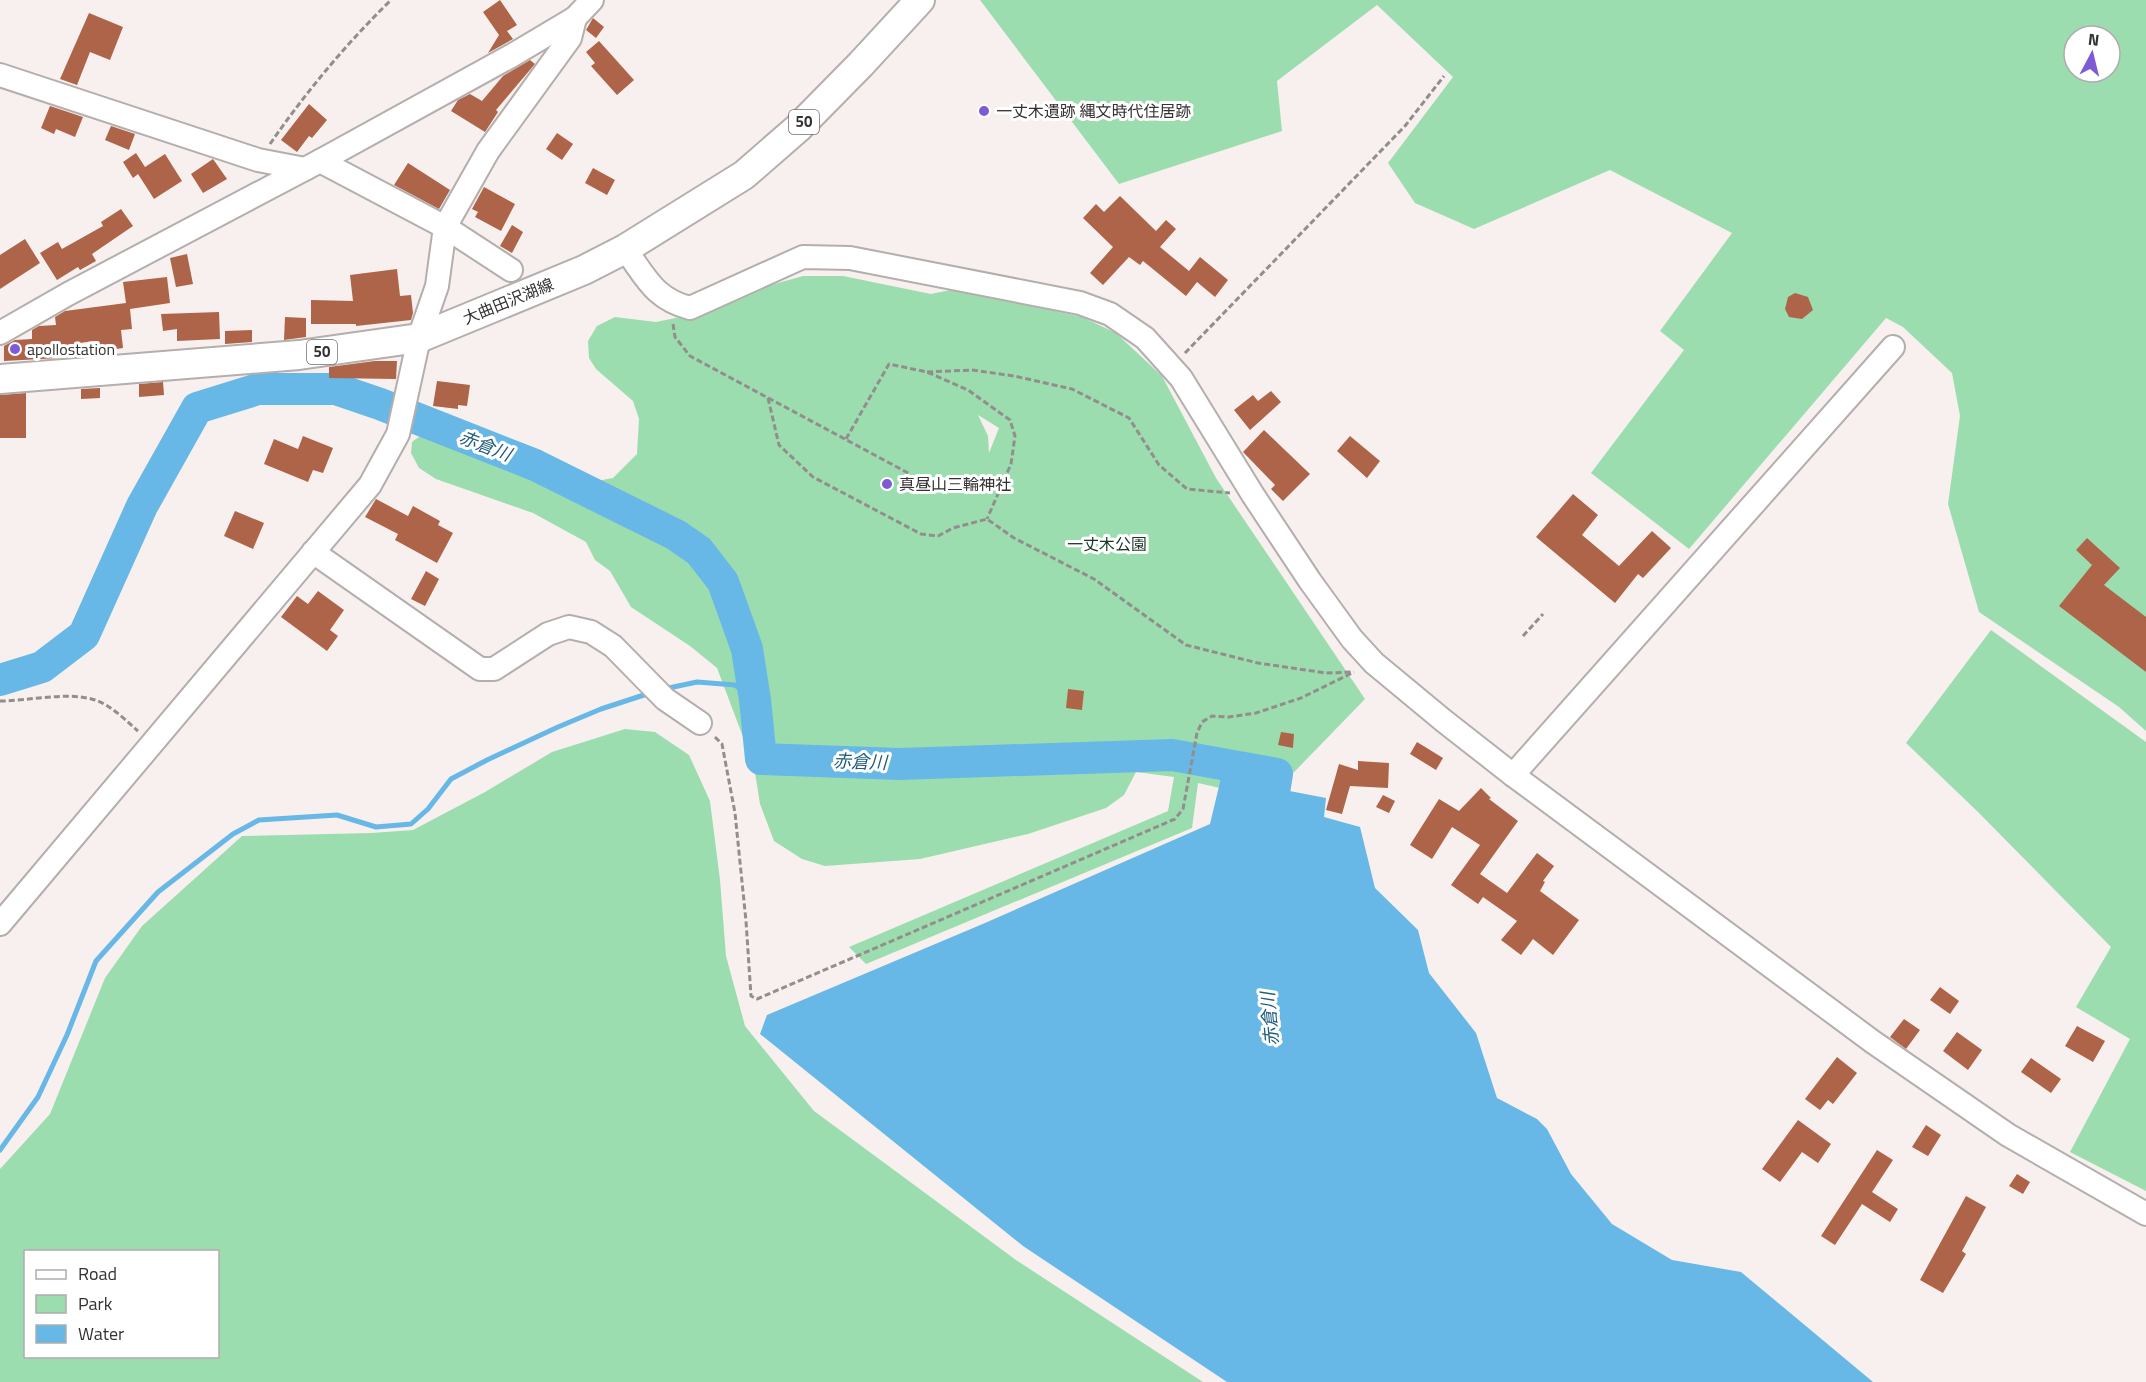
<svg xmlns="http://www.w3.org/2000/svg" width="2146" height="1382" viewBox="0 0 2146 1382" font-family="'Titillium Web','Noto Sans JP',sans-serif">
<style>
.green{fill:#9cddb0;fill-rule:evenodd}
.water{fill:#67b8e7}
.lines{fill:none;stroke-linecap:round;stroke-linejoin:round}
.stream{stroke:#67b8e7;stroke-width:5}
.river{stroke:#67b8e7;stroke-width:32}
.building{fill:#ae6448}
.minor-casing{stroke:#b4aeac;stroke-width:26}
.major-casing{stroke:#b4aeac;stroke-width:32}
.path{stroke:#928e8c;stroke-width:3;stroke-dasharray:6 3;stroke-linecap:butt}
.minor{stroke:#fff;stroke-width:22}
.major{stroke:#fff;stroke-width:28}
.poi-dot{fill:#7e5ad4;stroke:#fff;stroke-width:2}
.labels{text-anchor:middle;stroke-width:6;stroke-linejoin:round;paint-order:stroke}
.shield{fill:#fff;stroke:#71706f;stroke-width:1.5}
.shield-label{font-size:15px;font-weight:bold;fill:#343231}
.poi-label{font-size:16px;fill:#343231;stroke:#fff;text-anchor:start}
.street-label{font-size:16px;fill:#343231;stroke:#fff}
.park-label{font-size:16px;fill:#163722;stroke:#fff}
.water-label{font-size:18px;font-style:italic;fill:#205d7d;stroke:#fff}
</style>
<rect width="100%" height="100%" fill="#f7f0ee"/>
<g class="green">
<path d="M980 0H2146V731L2119 707 1979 612 1948 504 1960 416 1952 373 1903 327 1886 318 1689 549 1591 473 1684 350 1660 331 1732 233 1610 170 1474 229 1415 203 1388 163 1453 77 1377 5 1277 81 1282 131 1119 184ZM2074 36H2110V72H2074Z"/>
<path d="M803 276H843L931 294 955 289 1082 317 1116 333 1162 376 1216 478 1365 699 1268 799 1198 783 1192 828 866 964 849 947 1168 811 1174 777 1136 772 1124 795 1106 808 1028 834 920 859 825 866 802 859 774 841 760 804 754 766 717 668 690 646 631 607 610 571 595 560 586 542 533 513 436 479 419 468 411 453 412 442 420 436 438 437 462 446 490 463 527 478 565 487 613 478 637 454 639 419 633 401 596 369 589 358 588 341 597 326 615 317 656 322 714 310 760 288ZM978 415 999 428 989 453 988 436Z"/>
<path d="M1991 630 2146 742V1191L2070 1152 2130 1039 2076 1007 2111 947 1977 811 1906 743Z"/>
<path d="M625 729 655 732 689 755 710 801 720 880 726 956 745 1026 814 1111 1016 1260 1203 1382H0V1169L50 1114 105 978 142 926 242 836 372 833 413 830 485 792 552 752ZM26 1252H218V1356H26Z"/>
</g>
<path class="water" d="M1221 778 1326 798 1324 817 1360 827 1375 888 1418 930 1429 973 1476 1033 1497 1098 1537 1119 1547 1129 1571 1174 1612 1224 1672 1260 1741 1272 1873 1382H1227L1023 1246 760 1034 767 1015 985 923 1210 824Z"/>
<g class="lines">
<g class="stream">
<path d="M664 689 697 682 735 685 755 700"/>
<path d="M0 1150 38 1097 67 1035 96 961 158 892 233 834 259 820 337 815 376 827 411 824 428 809 451 779 487 760 558 727 601 709 650 693"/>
</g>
<path class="river" d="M0 680 42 667 84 635 142 506 197 408 258 389H336L380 404 535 465 676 535 699 551 723 582 747 649 755 700 761 759 899 764 1172 755 1277 774 1268 829"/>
</g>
<g class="building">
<path d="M500 0 517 25 507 31 513 39 488 53 499 35 483 12Z"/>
<path d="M89 13 123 27 110 60 90 52 77 85 60 79Z"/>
<path d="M593 18 604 27 596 38 586 30Z"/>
<path d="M599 41 634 80 617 95 591 66 595 63 586 52Z"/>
<path d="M530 60 535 64 496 110 498 112 485 132 451 111 458 100 470 94 482 101 503 76Z"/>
<path d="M309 104 327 120 312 138 309 136 297 152 281 140Z"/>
<path d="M50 106 83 117 75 137 56 129 54 134 41 128Z"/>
<path d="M111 126 135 134 129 150 105 140Z"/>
<path d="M557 133 573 144 562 160 546 149Z"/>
<path d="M136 153 145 167 165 154 182 181 154 199 138 174 133 178 123 162Z"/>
<path d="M213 159 227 179 203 193 191 174Z"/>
<path d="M408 163 450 190 439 209 394 185Z"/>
<path d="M593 168 615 180 607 195 585 183Z"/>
<path d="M484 187 515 204 501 231 475 217 478 212 472 209Z"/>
<path d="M1120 196 1156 231 1166 220 1176 229 1160 247 1189 271 1200 257 1228 280 1215 297 1197 282 1186 296 1143 261 1140 265 1129 257 1103 285 1090 273 1113 247 1083 218 1096 204 1104 212Z"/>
<path d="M121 209 133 226 92 254 96 261 80 270 78 267 57 280 40 253 58 242 62 249 103 226 101 222Z"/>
<path d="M512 225 523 232 512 253 500 246Z"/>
<path d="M25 239 40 263 0 289V255Z"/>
<path d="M187 254 193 284 176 287 170 258Z"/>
<path d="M397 269 400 296 411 295 413 313 411 320 356 326V324H311V300L353 301 350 275Z"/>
<path d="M167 277 170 303 130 309 132 329 121 330 123 348 96 352 94 341 59 346V358L4 361V346L15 340 32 339V330L39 326 56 325 55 317 65 311 126 303 123 282Z"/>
<path d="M1795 293 1808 297 1813 310 1802 319 1789 317 1785 309 1788 297Z"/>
<path d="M219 312 220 339 177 341V329L163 331 161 314Z"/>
<path d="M285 317 306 318V337L284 340Z"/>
<path d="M252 330V342L225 344V331Z"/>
<path d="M375 361H397L396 379 329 378V367Z"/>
<path d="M437 381 470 385 467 406 458 405V409L433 406Z"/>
<path d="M163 382 164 395 139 397V384Z"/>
<path d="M100 388V398L81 399V389Z"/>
<path d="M1271 391 1281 402 1250 430 1234 410 1253 395 1258 401Z"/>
<path d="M26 393V438H0V395Z"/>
<path d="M1264 430 1310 474 1283 501 1271 489 1275 485 1243 452Z"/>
<path d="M303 436 333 448 323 473 313 470 308 482 264 464 274 439 298 449Z"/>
<path d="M1350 436 1380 461 1367 478 1337 451Z"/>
<path d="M1573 494 1598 515 1582 535 1619 566 1652 531 1671 548 1643 578 1638 574 1615 603 1536 537Z"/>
<path d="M376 499 408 516 413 506 440 521 438 525 453 533 437 563 395 540 398 534 365 517Z"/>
<path d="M235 511 264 523 253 549 224 536Z"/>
<path d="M2087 538 2120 568 2104 585 2146 617V672L2059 606 2092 565 2076 550Z"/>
<path d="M426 571 439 579 425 606 411 599Z"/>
<path d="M318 591 344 610 330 630 338 636 327 651 281 617 297 596 308 604Z"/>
<path d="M1068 689 1084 691 1082 710 1066 708Z"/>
<path d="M1281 732 1294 734 1293 748 1278 745Z"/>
<path d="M1417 742 1443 758 1436 770 1410 754Z"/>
<path d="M1358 761 1389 763 1388 788 1350 786 1342 814 1326 810 1339 764 1358 770Z"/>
<path d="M1481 788 1491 798 1489 799 1518 821 1480 874 1507 893 1537 853 1554 866 1543 881 1545 882 1540 891 1579 920 1553 955 1533 939 1521 955 1501 940 1517 921 1483 897 1478 904 1451 885 1480 845 1452 827 1432 859 1410 845 1439 799 1459 811Z"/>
<path d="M1383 795 1395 801 1389 813 1376 807Z"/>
<path d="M1940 987 1959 1001 1950 1014 1930 1000Z"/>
<path d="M1904 1019 1920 1030 1906 1049 1890 1037Z"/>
<path d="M2077 1026 2105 1041 2093 1062 2065 1046Z"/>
<path d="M1957 1032 1982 1050 1968 1070 1943 1051Z"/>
<path d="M1837 1057 1857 1073 1833 1104 1828 1100 1820 1110 1805 1099Z"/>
<path d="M2031 1058 2061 1079 2051 1093 2021 1072Z"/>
<path d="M1798 1120 1831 1144 1818 1163 1802 1152 1780 1182 1762 1169Z"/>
<path d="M1926 1125 1941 1135 1928 1156 1912 1147Z"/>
<path d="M1877 1150 1893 1160 1872 1192 1898 1209 1890 1222 1862 1204 1835 1245 1821 1236Z"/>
<path d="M2017 1174 2030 1182 2023 1194 2009 1186Z"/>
<path d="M1966 1196 1986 1207 1962 1251 1966 1254 1943 1293 1920 1280Z"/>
</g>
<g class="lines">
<g class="minor-casing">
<g id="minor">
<path d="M0 75 258 160 305 169"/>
<path d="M320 161 445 227 511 270"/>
<path d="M625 249C646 277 654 299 690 308L803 257 850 258 1080 303 1110 314 1145 338 1181 378 1253 495 1310 581 1352 639 1374 663 1444 721 1513 775 1873 1042 2008 1135 2146 1214"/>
<path d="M0 333 68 294 320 161 511 56 575 18 592 0"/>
<path d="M313 552 480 669H494L548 634 569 627 591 632 613 646 665 699 700 723"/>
<path d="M1513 775 1893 347"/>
<path d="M0 924 370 485 398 434 419 338 437 286 445 227 488 151 570 38 575 18"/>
</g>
</g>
<g class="major-casing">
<path id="major" d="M0 379 299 355 419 338 584 270 625 249 744 175 798 128 861 64 920 0"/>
</g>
<g class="path">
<path d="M270 144C306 92 346 44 391 0"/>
<path d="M673 324 675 337 690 356 910 474"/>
<path d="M1185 353 1405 126 1444 76"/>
<path d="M927 372 972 370 1014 376 1072 389 1129 418 1159 465 1187 489 1230 493"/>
<path d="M768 398 779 445 813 477 921 534 938 536 953 528 987 519 1014 538 1094 579 1186 645 1258 663 1326 673 1352 672"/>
<path d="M846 439 889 364 927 372 968 390 1010 420 1015 436 1011 464 987 519"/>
<path d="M1523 636 1543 614"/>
<path d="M0 701C29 701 67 691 95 700 111 705 125 720 138 731"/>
<path d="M715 737 722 744 735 813 746 921 751 996 757 999 1175 819 1183 809 1197 733 1202 722 1212 716 1229 717 1256 713 1301 698 1354 672"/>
</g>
<use href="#minor" class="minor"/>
<use href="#major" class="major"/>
</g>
<g class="poi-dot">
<circle cx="984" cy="111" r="6"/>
<circle cx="15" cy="349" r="6"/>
<circle cx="887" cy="484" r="6"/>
</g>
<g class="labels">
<g class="shield">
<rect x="789" y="110" width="30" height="24" rx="4.5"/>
<rect x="307" y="340" width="30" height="24" rx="4.5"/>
</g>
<g class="shield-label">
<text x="804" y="127">50</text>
<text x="322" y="357">50</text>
</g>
<g class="poi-label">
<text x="996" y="117">一丈木遺跡 縄文時代住居跡</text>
<text x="27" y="355">apollostation</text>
<text x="899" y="490">真昼山三輪神社</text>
</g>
<g class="street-label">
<text transform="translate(508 301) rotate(-22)" y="6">大曲田沢湖線</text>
</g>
<g class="park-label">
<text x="1107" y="550">一丈木公園</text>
</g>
<g class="water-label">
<text transform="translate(485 446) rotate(21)" y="6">赤倉川</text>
<text transform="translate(860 762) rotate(2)" y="6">赤倉川</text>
<text transform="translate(1270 1019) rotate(-95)" y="6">赤倉川</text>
</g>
</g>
<rect x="24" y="1250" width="195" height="108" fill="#ffffff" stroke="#aeadad" stroke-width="1.5"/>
<rect x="36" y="1270" width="30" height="9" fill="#ffffff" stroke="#aeadad" stroke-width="1.5"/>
<text x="78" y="1280" font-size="18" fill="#343231">Road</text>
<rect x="36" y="1295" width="30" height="18" fill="#9cddb0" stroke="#aeadad" stroke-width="1.5"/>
<text x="78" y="1310" font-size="18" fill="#343231">Park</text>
<rect x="36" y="1325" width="30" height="18" fill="#67b8e7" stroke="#aeadad" stroke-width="1.5"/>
<text x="78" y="1340" font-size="18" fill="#343231">Water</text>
<g transform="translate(2092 54) rotate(7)"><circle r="28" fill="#ffffff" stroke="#aeadad" stroke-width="1.5"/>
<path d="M0-4.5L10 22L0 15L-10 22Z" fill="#7e5ad4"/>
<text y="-9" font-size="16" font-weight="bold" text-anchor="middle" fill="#343231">N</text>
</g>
</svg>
